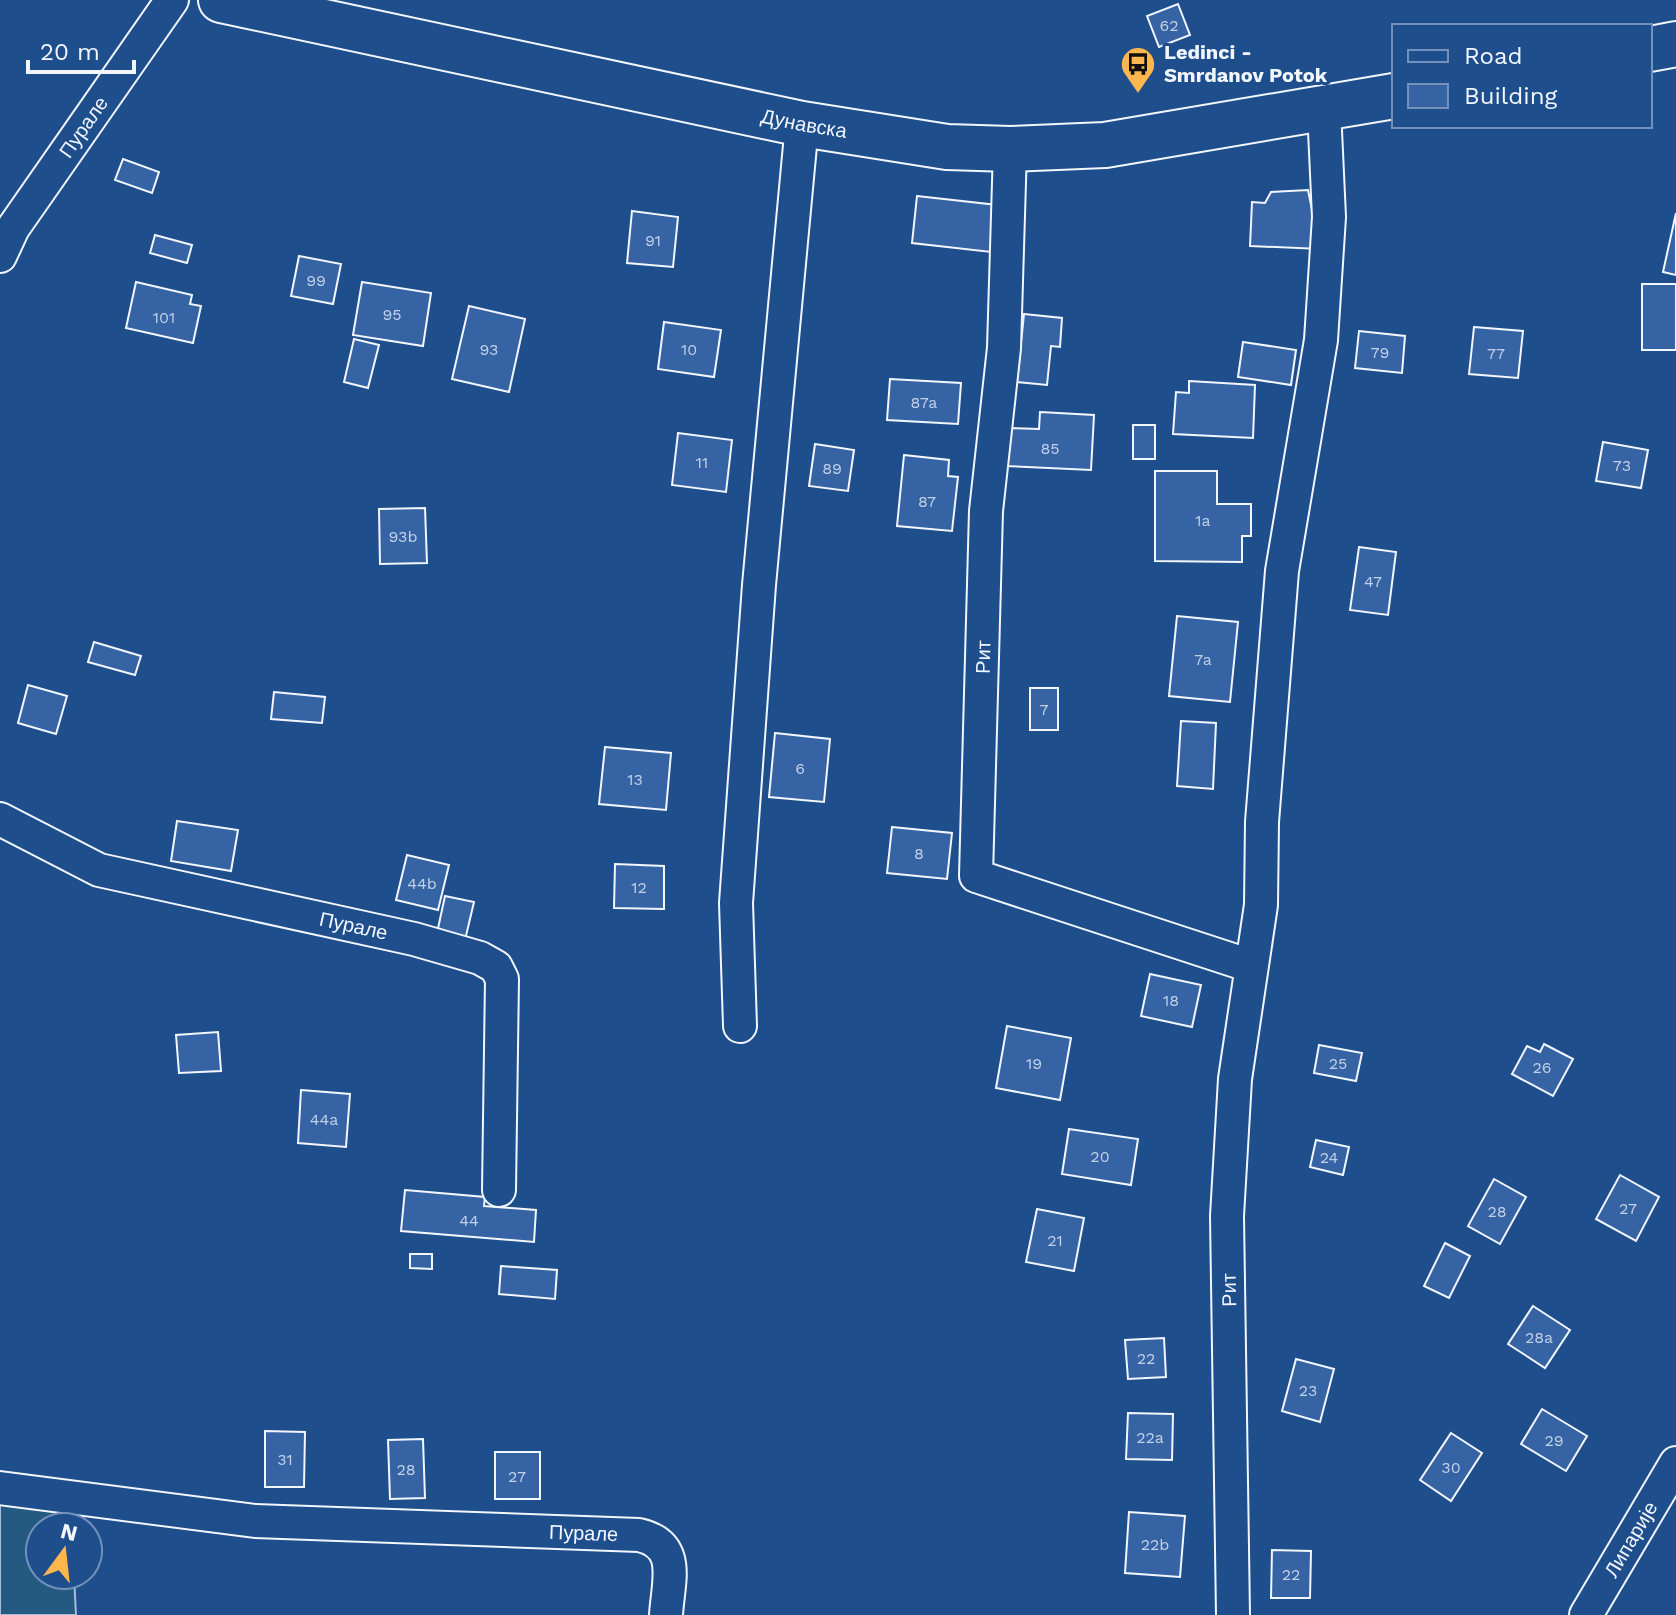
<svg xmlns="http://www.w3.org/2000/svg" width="1676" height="1615" viewBox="0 0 1676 1615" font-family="'Work Sans',sans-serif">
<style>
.green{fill:#245a82;stroke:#a8bbd7;stroke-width:2}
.building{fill:#3563a3;stroke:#f2f6ff;stroke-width:2}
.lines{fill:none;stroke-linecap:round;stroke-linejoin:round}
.minor-casing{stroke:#f2f6ff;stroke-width:36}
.secondary-casing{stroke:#f2f6ff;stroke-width:48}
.minor{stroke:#1f4e8c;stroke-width:32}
.secondary{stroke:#1f4e8c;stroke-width:44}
.labels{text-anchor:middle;stroke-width:6;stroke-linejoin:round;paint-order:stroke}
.number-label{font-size:16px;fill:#c3d1e8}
.poi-label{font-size:20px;font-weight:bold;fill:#f2f6ff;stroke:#1f4e8c;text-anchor:start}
.street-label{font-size:20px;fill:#f2f6ff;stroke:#1f4e8c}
</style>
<rect width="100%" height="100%" fill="#1f4e8c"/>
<path class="green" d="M0 1497 70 1503 71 1527H40V1575H74L76 1615H0Z"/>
<g class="building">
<path d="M1178 4 1190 35 1159 47 1147 16Z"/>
<path d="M123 159 159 172 152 193 115 180Z"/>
<path d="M1308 190 1320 249 1250 246 1252 202 1265 203 1271 192Z"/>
<path d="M917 196 997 205 991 252 912 243Z"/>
<path d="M632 211 678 217 673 267 627 263Z"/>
<path d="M1676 213V275L1663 272Z"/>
<path d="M155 235 192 245 187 263 150 253Z"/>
<path d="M299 256 341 264 333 304 291 296Z"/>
<path d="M136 282 192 295 190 304 201 306 193 343 126 328Z"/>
<path d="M362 282 431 293 423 346 353 335Z"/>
<rect x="1642" y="284" width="34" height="66"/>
<path d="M469 306 525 319 509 392 452 379Z"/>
<path d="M1024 314 1062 318 1060 347 1051 346 1047 385 1017 382Z"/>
<path d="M664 322 721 330 714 377 658 369Z"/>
<path d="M1474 327 1523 331 1518 378 1469 374Z"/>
<path d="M1359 331 1405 336 1402 373 1355 368Z"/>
<path d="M354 339 379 345 368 388 344 382Z"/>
<path d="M1243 342 1296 350 1291 385 1238 377Z"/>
<path d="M890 379 961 383 958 424 887 420Z"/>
<path d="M1189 381 1255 385 1253 438 1173 434 1176 392 1189 393Z"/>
<path d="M1040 412 1094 415 1091 470 1006 466 1008 428 1039 429Z"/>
<rect x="1133" y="425" width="22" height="34"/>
<path d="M678 433 732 440 726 492 672 485Z"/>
<path d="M1603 442 1648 450 1641 488 1596 481Z"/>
<path d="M815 444 854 450 848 491 809 486Z"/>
<path d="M904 455 949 460 948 476 958 477 952 531 897 526Z"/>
<path d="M1155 471H1217V504H1251V536H1242V562L1155 561Z"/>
<path d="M425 508 427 563 380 564 379 509Z"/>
<path d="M1359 547 1396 552 1388 615 1350 610Z"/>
<path d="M1177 616 1238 622 1230 702 1169 696Z"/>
<path d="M94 642 141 656 135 675 88 662Z"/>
<path d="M28 685 67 696 56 734 18 723Z"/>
<rect x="1030" y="688" width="28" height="42"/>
<path d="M274 692 325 697 322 723 271 719Z"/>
<path d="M1181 721 1216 723 1213 789 1177 786Z"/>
<path d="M775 733 830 739 824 802 769 797Z"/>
<path d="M605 747 671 753 666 810 599 804Z"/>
<path d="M177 821 238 830 231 871 171 861Z"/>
<path d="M892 827 952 833 947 879 887 873Z"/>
<path d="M407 855 449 865 438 910 396 900Z"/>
<path d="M615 864 664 866V909L614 908Z"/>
<path d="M445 896 474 902 465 940 437 933Z"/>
<path d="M1150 974 1201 985 1192 1027 1141 1016Z"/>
<path d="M1007 1026 1071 1038 1060 1100 996 1088Z"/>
<path d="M218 1032 221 1071 179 1073 176 1035Z"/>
<path d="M1544 1044 1573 1059 1553 1096 1512 1074 1527 1046 1540 1052Z"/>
<path d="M1319 1045 1362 1053 1356 1081 1314 1073Z"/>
<path d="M301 1090 350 1094 346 1147 298 1143Z"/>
<path d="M1069 1129 1138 1139 1131 1185 1062 1174Z"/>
<path d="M1316 1140 1349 1147 1343 1175 1310 1167Z"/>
<path d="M1620 1175 1659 1197 1636 1241 1596 1219Z"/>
<path d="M1494 1179 1526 1197 1500 1244 1468 1226Z"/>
<path d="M405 1190 485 1197 484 1206 536 1210 534 1242 401 1231Z"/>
<path d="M1037 1209 1084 1218 1074 1271 1026 1262Z"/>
<path d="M1445 1243 1470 1256 1449 1298 1424 1286Z"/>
<path d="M410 1254H432V1269L410 1268Z"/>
<path d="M501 1266 557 1270 555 1299 499 1294Z"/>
<path d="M1533 1306 1570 1330 1545 1368 1508 1344Z"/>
<path d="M1164 1338 1166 1377 1128 1379 1125 1340Z"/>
<path d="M1296 1359 1334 1369 1320 1422 1282 1411Z"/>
<path d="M1542 1409 1587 1436 1566 1471 1521 1444Z"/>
<path d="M1128 1413 1173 1414 1172 1460 1126 1459Z"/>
<path d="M265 1431 305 1432 304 1487H265Z"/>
<path d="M1451 1433 1482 1453 1451 1501 1420 1480Z"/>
<path d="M423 1439 425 1498 390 1499 388 1440Z"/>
<rect x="495" y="1452" width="45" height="47"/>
<path d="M1129 1512 1185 1516 1180 1577 1125 1573Z"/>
<path d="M1272 1550 1311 1551 1310 1598H1271Z"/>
</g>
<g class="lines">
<g class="minor-casing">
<g id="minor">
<path d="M1010 149 1004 348 986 511 976 876 1251 966"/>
<path id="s1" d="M0 256 13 228 172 0"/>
<path id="s2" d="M0 819 99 870 414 939 480 958 496 967 502 979 499 1190"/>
<path d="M740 1026 736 903 759 585 802 124"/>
<path id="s3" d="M0 1488 255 1521 639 1535C682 1545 668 1581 666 1615"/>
<path d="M1233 1615 1227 1216 1235 1079 1261 905 1262 822 1282 571 1321 340 1329 217 1324 109"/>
<path id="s4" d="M1586 1615 1676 1463"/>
</g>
</g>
<g class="secondary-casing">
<g id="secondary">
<path id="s5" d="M221 0 802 124 947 147 1010 149 1105 145 1394 96"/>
<path d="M1650 49 1676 44"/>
</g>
</g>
<use href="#minor" class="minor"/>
<use href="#secondary" class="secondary"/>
</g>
<defs>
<g id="bus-pin" transform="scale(1.8)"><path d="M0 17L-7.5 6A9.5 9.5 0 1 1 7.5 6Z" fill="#ffb74d" stroke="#1f4e8c"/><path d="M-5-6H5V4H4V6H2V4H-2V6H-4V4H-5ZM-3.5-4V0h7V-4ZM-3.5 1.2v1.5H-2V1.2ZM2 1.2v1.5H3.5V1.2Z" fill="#111"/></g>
</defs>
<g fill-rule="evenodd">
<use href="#bus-pin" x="1138" y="64"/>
</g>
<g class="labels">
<g class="number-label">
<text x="1169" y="31">62</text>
<text x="653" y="246">91</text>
<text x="316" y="286">99</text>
<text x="392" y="320">95</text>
<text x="164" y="323">101</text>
<text x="489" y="355">93</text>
<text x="689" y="355">10</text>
<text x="1380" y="358">79</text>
<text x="1496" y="359">77</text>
<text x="924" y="408">87a</text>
<text x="1050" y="454">85</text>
<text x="702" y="468">11</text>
<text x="1622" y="471">73</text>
<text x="832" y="474">89</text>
<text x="927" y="507">87</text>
<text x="1203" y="526">1a</text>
<text x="403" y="542">93b</text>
<text x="1373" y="587">47</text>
<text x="1203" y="665">7a</text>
<text x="1044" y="715">7</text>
<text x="800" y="774">6</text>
<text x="635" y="785">13</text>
<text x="919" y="859">8</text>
<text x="422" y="889">44b</text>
<text x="639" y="893">12</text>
<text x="1171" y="1006">18</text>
<text x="1034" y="1069">19</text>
<text x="1338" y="1069">25</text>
<text x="1542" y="1073">26</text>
<text x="324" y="1125">44a</text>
<text x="1100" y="1162">20</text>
<text x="1329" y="1163">24</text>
<text x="1628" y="1214">27</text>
<text x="1497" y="1217">28</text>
<text x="469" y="1226">44</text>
<text x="1055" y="1246">21</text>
<text x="1539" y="1343">28a</text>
<text x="1146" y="1364">22</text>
<text x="1308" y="1396">23</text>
<text x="1150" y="1443">22a</text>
<text x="1554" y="1446">29</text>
<text x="285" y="1465">31</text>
<text x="1451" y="1473">30</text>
<text x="406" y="1475">28</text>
<text x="517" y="1482">27</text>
<text x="1155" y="1550">22b</text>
<text x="1291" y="1580">22</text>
</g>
<g class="poi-label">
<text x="1164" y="59">Ledinci -<tspan x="1164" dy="23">Smrdanov Potok</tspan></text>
</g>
<g class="street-label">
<text dy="7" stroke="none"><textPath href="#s5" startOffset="596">Дунавска</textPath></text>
<text dy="7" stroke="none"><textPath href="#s1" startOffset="154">Пурале</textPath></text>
<text transform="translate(983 657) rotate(-89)" y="7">Рит</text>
<text dy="7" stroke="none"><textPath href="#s2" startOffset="372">Пурале</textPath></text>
<text transform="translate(1229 1290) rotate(-91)" y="7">Рит</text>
<text dy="7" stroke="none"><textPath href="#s3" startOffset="586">Пурале</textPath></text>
<text dy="7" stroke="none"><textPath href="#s4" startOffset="88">Липарије</textPath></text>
</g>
</g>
<rect x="1392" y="24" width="260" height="104" fill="#1f4e8c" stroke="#7391ba" stroke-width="2"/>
<rect x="1408" y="50" width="40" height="12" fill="#1f4e8c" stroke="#7391ba" stroke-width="2"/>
<text x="1464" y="64" font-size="24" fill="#f2f6ff">Road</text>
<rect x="1408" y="84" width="40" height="24" fill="#3563a3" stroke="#7391ba" stroke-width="2"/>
<text x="1464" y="104" font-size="24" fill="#f2f6ff">Building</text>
<g transform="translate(64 1551) rotate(15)"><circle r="38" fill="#1f4e8c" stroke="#7391ba" stroke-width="2"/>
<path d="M0-6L14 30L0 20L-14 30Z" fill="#ffb74d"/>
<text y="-12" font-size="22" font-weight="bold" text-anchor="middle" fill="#f2f6ff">N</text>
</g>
<path d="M28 60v12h106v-12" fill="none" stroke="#f2f6ff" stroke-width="4"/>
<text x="40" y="60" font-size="24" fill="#f2f6ff" stroke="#1f4e8c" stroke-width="6" paint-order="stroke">20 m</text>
</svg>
